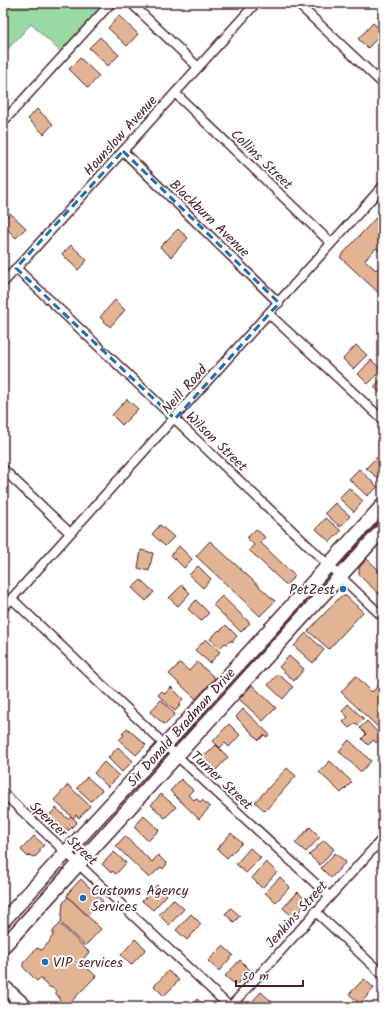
<svg xmlns="http://www.w3.org/2000/svg" width="386" height="1010" viewBox="0 0 386 1010" font-family="Kalam,sans-serif">
<style>
.green{fill:#99daa4;stroke:#727c68}
.building{fill:#e3b494;stroke:#4a1f2b}
.lines{fill:none;stroke-linecap:round;stroke-linejoin:round}
.minor-casing{stroke:#4a1f2b;stroke-width:11}
.primary-casing{stroke:#4a1f2b;stroke-width:16}
.minor{stroke:#fff;stroke-width:8}
.primary{stroke:#fff;stroke-width:13}
.marked{fill:none;stroke:#1f6fb2;stroke-width:3;stroke-dasharray:8 5;stroke-linejoin:round}
.poi-dot{fill:#1f6fb2;stroke:#fff;stroke-width:1.5}
.labels{text-anchor:middle;stroke-width:4;stroke-linejoin:round;paint-order:stroke}
.street-label{font-size:14px;fill:#4a1f2b;stroke:#fff}
.poi-label{font-size:14px;fill:#4a1f2b;stroke:#fff;text-anchor:start}
</style>
<rect width="100%" height="100%" fill="#fff"/>
<filter id="ink" filterUnits="userSpaceOnUse"><feTurbulence type="fractalNoise" baseFrequency=".025" numOctaves="2"/><feDisplacementMap in="SourceGraphic" scale="8" xChannelSelector="R" yChannelSelector="G"/><feConvolveMatrix kernelMatrix="1 2 1 2 8 2 1 2 1" color-interpolation-filters="sRGB"/></filter>
<g filter="url(#ink)">
<path class="green" d="M5 3H105L61 52 31 24 3 54V10L5 7Z"/>
<g class="building">
<path d="M119 16 138 34 127 46 108 28Z"/>
<path d="M373 23 383 32 368 48 358 39Z"/>
<path d="M100 37 119 55 108 66 89 48Z"/>
<path d="M80 58 99 76 88 88 69 69Z"/>
<path d="M37 109 53 124 44 134 28 119Z"/>
<path d="M383 210V255L376 248 365 260 376 270 383 262V293L381 295 340 257Z"/>
<path d="M10 213 26 228 16 238 3 225V220Z"/>
<path d="M178 229 188 238 171 257 160 247Z"/>
<path d="M71 245 87 260 78 270 62 254Z"/>
<path d="M115 300 125 310 110 327 100 317Z"/>
<path d="M356 345 367 355 353 369 343 359Z"/>
<path d="M371 360 382 370 368 384 358 374Z"/>
<path d="M383 377V395L374 387Z"/>
<path d="M127 399 138 409 122 425 112 415Z"/>
<path d="M377 457 383 463V479L381 481 366 468Z"/>
<path d="M359 469 378 487 367 496 349 479Z"/>
<path d="M349 488 363 501 354 512 339 498Z"/>
<path d="M335 503 350 516 340 527 325 513Z"/>
<path d="M326 518 341 531 330 542 316 529Z"/>
<path d="M160 525 174 537 165 546 152 534Z"/>
<path d="M256 529 265 537 260 542 295 576 286 585 249 550 254 545 247 538Z"/>
<path d="M210 541 275 601 260 616 196 556Z"/>
<path d="M179 546 192 559 184 568 171 555Z"/>
<path d="M141 550 153 553 149 571 138 568Z"/>
<path d="M367 559 383 574V598L359 575V568Z"/>
<path d="M198 566 211 579 203 588 189 575Z"/>
<path d="M141 580 154 592 146 601 132 588Z"/>
<path d="M182 585 190 593 178 606 169 598Z"/>
<path d="M222 596 250 623 241 632 213 605Z"/>
<path d="M341 596H346L363 612 329 649 308 631Z"/>
<path d="M196 600 209 613 201 621 188 609Z"/>
<path d="M226 625 237 636 232 642 231 640 227 644 225 643 220 648 210 639 219 630 220 631Z"/>
<path d="M306 633 324 650 313 663 294 646Z"/>
<path d="M206 639 220 652 210 663 195 650Z"/>
<path d="M289 656 304 669 294 681 279 667Z"/>
<path d="M197 662 215 678 196 699 169 674 180 663 189 671Z"/>
<path d="M278 674 293 687 283 699 268 685Z"/>
<path d="M356 676 372 692 381 683 383 685V732L341 692Z"/>
<path d="M252 685 276 708 263 721 239 699Z"/>
<path d="M171 687 183 699 178 705 180 706 175 711 158 695 162 691 165 694Z"/>
<path d="M161 700 175 714 165 725 150 712Z"/>
<path d="M348 704 364 719 358 725 356 723 349 728 343 722 348 717 342 711Z"/>
<path d="M243 709 269 734 267 737 264 735 259 740 236 717Z"/>
<path d="M367 721 382 737 376 743 374 740 368 745 362 739 366 734 360 728Z"/>
<path d="M229 724 240 735 229 747 225 743 220 748 213 741Z"/>
<path d="M127 728 146 745 136 755 119 740 124 735 122 734Z"/>
<path d="M349 740 371 761 361 772 339 751Z"/>
<path d="M216 745 228 757 216 770 209 762 202 763V754H207Z"/>
<path d="M118 747 133 761 122 772 108 758Z"/>
<path d="M330 761 352 782 341 793 319 772Z"/>
<path d="M104 762 119 776 108 787 94 773Z"/>
<path d="M287 768 296 776 265 811 255 802Z"/>
<path d="M87 777 102 790 91 801 77 788Z"/>
<path d="M181 779 193 790 188 795 194 800 196 798 200 802 202 800 210 807 199 819 170 791Z"/>
<path d="M68 785 90 806 79 818 76 815 73 818 54 800Z"/>
<path d="M161 794 176 807 165 818 151 805Z"/>
<path d="M56 808 68 819 71 816 77 822 68 831 66 828 60 834 45 820Z"/>
<path d="M144 816 159 830 148 841 134 827Z"/>
<path d="M310 827 320 837 306 852 295 843Z"/>
<path d="M231 833 242 843 227 858 217 849Z"/>
<path d="M34 836 44 845 39 850 41 851 35 857 34 856 32 857 30 855 28 857 21 850Z"/>
<path d="M125 836 152 862 158 855 167 864 163 869 161 867 149 878 116 846Z"/>
<path d="M324 840 334 849 320 865 309 855Z"/>
<path d="M250 848 261 858 246 873 236 864Z"/>
<path d="M114 852 126 863 116 874 112 871 111 873 102 864Z"/>
<path d="M335 853 346 862 331 878 321 868Z"/>
<path d="M266 862 277 872 262 888 252 878Z"/>
<path d="M280 877 290 887 276 902 265 893Z"/>
<path d="M81 879 103 901 88 916 67 896 69 892Z"/>
<path d="M157 885 167 895 153 910 142 901Z"/>
<path d="M298 892 308 902 294 918 283 908Z"/>
<path d="M68 897 101 929 85 946 61 923 63 903Z"/>
<path d="M173 899 184 909 169 925 159 915Z"/>
<path d="M231 908 240 916 234 922 225 914Z"/>
<path d="M191 914 201 924 187 940 176 930Z"/>
<path d="M60 924 89 952 81 962 96 976 68 1005 65 1006 59 1000V997L56 994V991L51 987H49L42 981V979L40 978 37 981 23 967V963L37 948 42 950 50 941V939L53 936V931Z"/>
<path d="M135 939 146 949 131 965 121 955Z"/>
<path d="M223 946 233 955 219 971 208 961Z"/>
<path d="M240 960 250 970 236 985 225 976Z"/>
<path d="M168 971 179 980 164 996 154 986Z"/>
<path d="M364 979 374 988 360 1004 349 994Z"/>
<path d="M261 992 272 1002 267 1007H247Z"/>
<path d="M197 999 206 1007H190Z"/>
</g>
<g class="lines">
<g class="minor-casing">
<g id="minor">
<path d="M131 3 198 67"/>
<path d="M297 3 383 84"/>
<path d="M175 93 331 243"/>
<path d="M3 122 111 3"/>
<path d="M123 151 279 303"/>
<path d="M16 268 383 617"/>
<path d="M3 283 123 151 256 3"/>
<path d="M269 314 383 420"/>
<path d="M3 469 70 533"/>
<path d="M11 598 165 745 329 896"/>
<path d="M3 608 383 186"/>
<path d="M3 793 230 1007"/>
<path d="M315 911 383 975"/>
<path d="M230 1007 383 838"/>
</g>
</g>
<g class="primary-casing">
<g id="primary">
<path d="M3 921 165 745 383 505"/>
<path d="M3 947 383 529"/>
<path d="M3 986 26 1007"/>
</g>
</g>
<use href="#minor" class="minor"/>
<use href="#primary" class="primary"/>
</g>
</g>
<path class="marked" d="M123 151 279 303 175 419 16 268Z"/>
<g class="poi-dot">
<circle cx="343" cy="589" r="4"/>
<circle cx="83" cy="898" r="4"/>
<circle cx="45" cy="962" r="4"/>
</g>
<g class="labels">
<g class="street-label">
<text transform="translate(120 135) rotate(-48)" y="5">Hounslow Avenue</text>
<text transform="translate(262 159) rotate(44)" y="5">Collins Street</text>
<text transform="translate(210 218) rotate(44)" y="5">Blackburn Avenue</text>
<text transform="translate(184 389) rotate(-48)" y="5">Neill Road</text>
<text transform="translate(217 441) rotate(44)" y="5">Wilson Street</text>
<text transform="translate(181 727) rotate(-48)" y="5">Sir Donald Bradman Drive</text>
<text transform="translate(222 780) rotate(43)" y="5">Turner Street</text>
<text transform="translate(64 833) rotate(43)" y="5">Spencer Street</text>
<text transform="translate(296 914) rotate(-48)" y="5">Jenkins Street</text>
</g>
<g class="poi-label">
<text x="335" y="594" text-anchor="end">PetZest</text>
<text x="91" y="895">Customs Agency<tspan x="91" dy="16">Services</tspan></text>
<text x="53" y="967">VIP services</text>
</g>
</g>
<rect width="386" height="1010" fill="none" stroke="#fff" stroke-width="16"/>
<rect x="8" y="8" width="370" height="994" fill="none" stroke="#4a1f2b" stroke-width="1.5" filter="url(#ink)"/>
<path d="M236 980v6h67v-6" fill="none" stroke="#4a1f2b" stroke-width="2"/>
<text x="242" y="980" font-size="12" fill="#4a1f2b" stroke="#ffffff" stroke-width="3" paint-order="stroke">50 m</text>
</svg>
